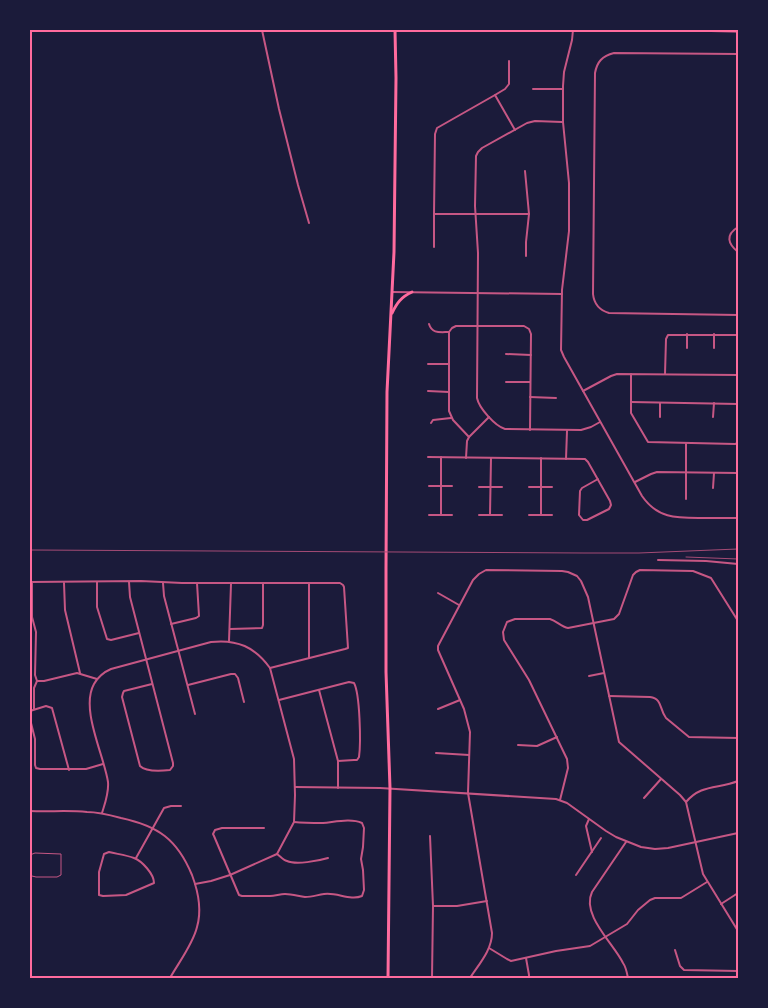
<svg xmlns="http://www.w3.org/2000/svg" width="768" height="1008" viewBox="0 0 768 1008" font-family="'Nunito Sans',sans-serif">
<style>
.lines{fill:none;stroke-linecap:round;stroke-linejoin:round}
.service{stroke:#c65784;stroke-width:1}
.minor{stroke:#c65784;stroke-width:2}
.secondary{stroke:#ff6b9d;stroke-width:3}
.primary{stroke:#ff6b9d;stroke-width:3}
.rail{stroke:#a44b75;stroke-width:1}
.neatline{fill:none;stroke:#ff6b9d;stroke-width:2}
</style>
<rect width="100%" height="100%" fill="#1b1b3a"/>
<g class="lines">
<path class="service" d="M30 855 35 853 61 854V875L57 877H36L32 876 30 874"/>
<g class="minor">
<path d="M262 30 279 109 298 185 309 223"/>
<path d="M573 30 572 40 564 72 563 86V122L569 183V231L562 290 561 350 564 357 642 496C658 519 677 518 702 518 714 518 726 518 738 518"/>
<path d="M738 54 614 53C602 56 597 62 595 73L593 294C594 304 599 310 609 313L738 315"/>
<path d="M533 89H563"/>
<path d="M495 95 505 89 509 84V61"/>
<path d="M562 122 535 121 527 123 482 148 478 152 476 156 475 206 478 253 477 398C479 408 495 426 505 429L581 430 591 427 600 422"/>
<path d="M515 130 495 95 437 128 435 134 434 214H529"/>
<path d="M525 171 529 214 526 242V256"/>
<path d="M738 227C725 235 728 244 738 252"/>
<path d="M434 247V214"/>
<path d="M392 292 562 294"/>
<path d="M429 324C432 334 440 332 449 332"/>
<path d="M687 348V334"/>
<path d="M714 348V334"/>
<path d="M506 354 531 355"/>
<path d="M428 364H449"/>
<path d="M631 374V413L648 442 735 444 738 443"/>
<path d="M665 374 666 339 668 335H738"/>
<path d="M506 382H530"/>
<path d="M428 391 449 392"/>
<path d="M583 391 611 376 617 374 738 375"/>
<path d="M530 397 556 398"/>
<path d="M631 402 738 404"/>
<path d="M660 417V403"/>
<path d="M713 417 714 403"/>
<path d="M431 423 433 420 451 418"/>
<path d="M469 437 453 420 449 411V332L452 328 456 326H524L529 329 531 334 530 430"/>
<path d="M428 457 585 459 588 462 610 501 611 505 609 509 587 520H583L579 515 580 491 582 488 598 479"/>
<path d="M466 458 467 441 469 437 489 417"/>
<path d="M566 459 567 431"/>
<path d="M635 482 651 474 657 472 738 473"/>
<path d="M429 486H452"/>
<path d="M479 487H502"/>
<path d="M529 487H552"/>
<path d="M713 488 714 473"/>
<path d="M686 499V444"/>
<path d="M429 515H452"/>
<path d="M441 515V457"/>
<path d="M479 515H502"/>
<path d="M490 515 491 458"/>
<path d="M529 515H552"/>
<path d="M541 515V458"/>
<path d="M658 560 706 561 738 564"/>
<path d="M30 582 141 581 182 583H340L343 585 344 587 348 648 345 649 270 668"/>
<path d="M32 582V617L36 632 35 675 37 681 34 688V709"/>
<path d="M97 582V607L107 639 111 640 139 633"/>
<path d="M129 582 130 597 173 763V766L170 770C161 771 146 772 140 766L122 697 123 693 124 691 152 684"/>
<path d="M64 583 65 610 80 673"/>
<path d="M163 583 164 596 195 714"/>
<path d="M438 593 459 605"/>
<path d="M171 624 196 618 199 616 197 583"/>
<path d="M230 629 262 628 263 625V583"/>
<path d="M229 641 231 584"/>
<path d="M309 658V583"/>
<path d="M589 676 604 673"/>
<path d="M37 681H44L77 673 97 679"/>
<path d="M188 685 231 674H235L238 678 244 702"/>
<path d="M319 690 338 761V788"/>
<path d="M609 696 650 697C663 699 659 709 666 718L689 737 738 738"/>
<path d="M279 700 349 682 354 683C360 694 361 743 359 757L357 760H354L338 761"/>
<path d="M438 709 460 700"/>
<path d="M30 711 46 706 52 708 69 770"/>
<path d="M30 719 35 739V765L36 768 40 769H86L103 764"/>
<path d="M518 745 537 746 557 737"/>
<path d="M436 753 469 755"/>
<path d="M295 787 380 788 556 799 567 803 606 831 616 837 641 847 655 849 668 848 738 833"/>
<path d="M644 798 661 779"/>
<path d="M560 800 568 768 567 759 529 680 504 640 503 632 507 622 515 619H550C557 621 561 627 568 628L614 619 619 614 633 575 636 572 640 570 693 571 711 578 738 621"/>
<path d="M686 802C701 784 718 789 738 781"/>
<path d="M30 811C49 812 68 810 87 812 99 812 110 815 121 818 158 826 177 839 192 875 198 891 202 910 197 927 193 944 179 962 170 978"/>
<path d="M102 813C105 803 109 793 108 782 104 755 80 709 94 684 98 677 104 672 111 669L211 642C237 639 255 647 270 668L294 759 295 795 294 822 277 854 230 875 211 881 195 884"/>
<path d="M589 819 586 826 592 852"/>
<path d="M264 828H222L215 830 213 834 214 836 239 895 242 896C252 896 261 896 270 896 275 896 280 894 285 894 292 894 298 896 305 897 312 897 317 895 324 894 337 892 350 901 362 896L364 890 363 870 361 859 363 847 364 828 362 823C351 818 335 822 323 823 313 823 304 823 294 822"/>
<path d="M430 836 433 906 432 978"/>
<path d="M626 842 592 892C581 915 614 944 623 963 626 967 627 973 628 978"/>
<path d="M109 852C117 854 126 855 134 858 142 861 154 874 154 883L126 895 103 896 99 895V872L104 854Z"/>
<path d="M277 854C280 856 283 860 287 861 296 865 318 861 328 858"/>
<path d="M136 858 164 808 171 806H181"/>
<path d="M576 875 601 838"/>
<path d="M721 904 738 893"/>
<path d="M433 906H457L487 901"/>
<path d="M489 948 507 959 511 961 556 951 590 946 627 924 638 910 650 900 655 898H681L707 882"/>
<path d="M675 950 680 966 684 970 738 971"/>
<path d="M526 958 529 975V978"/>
<path d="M470 978C479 964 492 950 492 933L468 793 470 732 464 709 438 650V646L473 580 479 574 486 570 562 571 568 572 577 576 581 581 588 597 619 742 680 795 686 802 703 874 738 931"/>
</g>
<path class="secondary" d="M684 30 738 31"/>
<g class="primary">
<path d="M392 313C397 303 401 297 412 292"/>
<path d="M388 978 390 788 386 672V568L387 392 394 252 396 78 395 30"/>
</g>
<g class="rail">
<path d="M30 550 584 553H639L738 549"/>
<path d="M686 557 738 559"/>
</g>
</g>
<rect width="768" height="1008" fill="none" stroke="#1b1b3a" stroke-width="62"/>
<rect x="31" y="31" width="706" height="946" class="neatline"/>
</svg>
